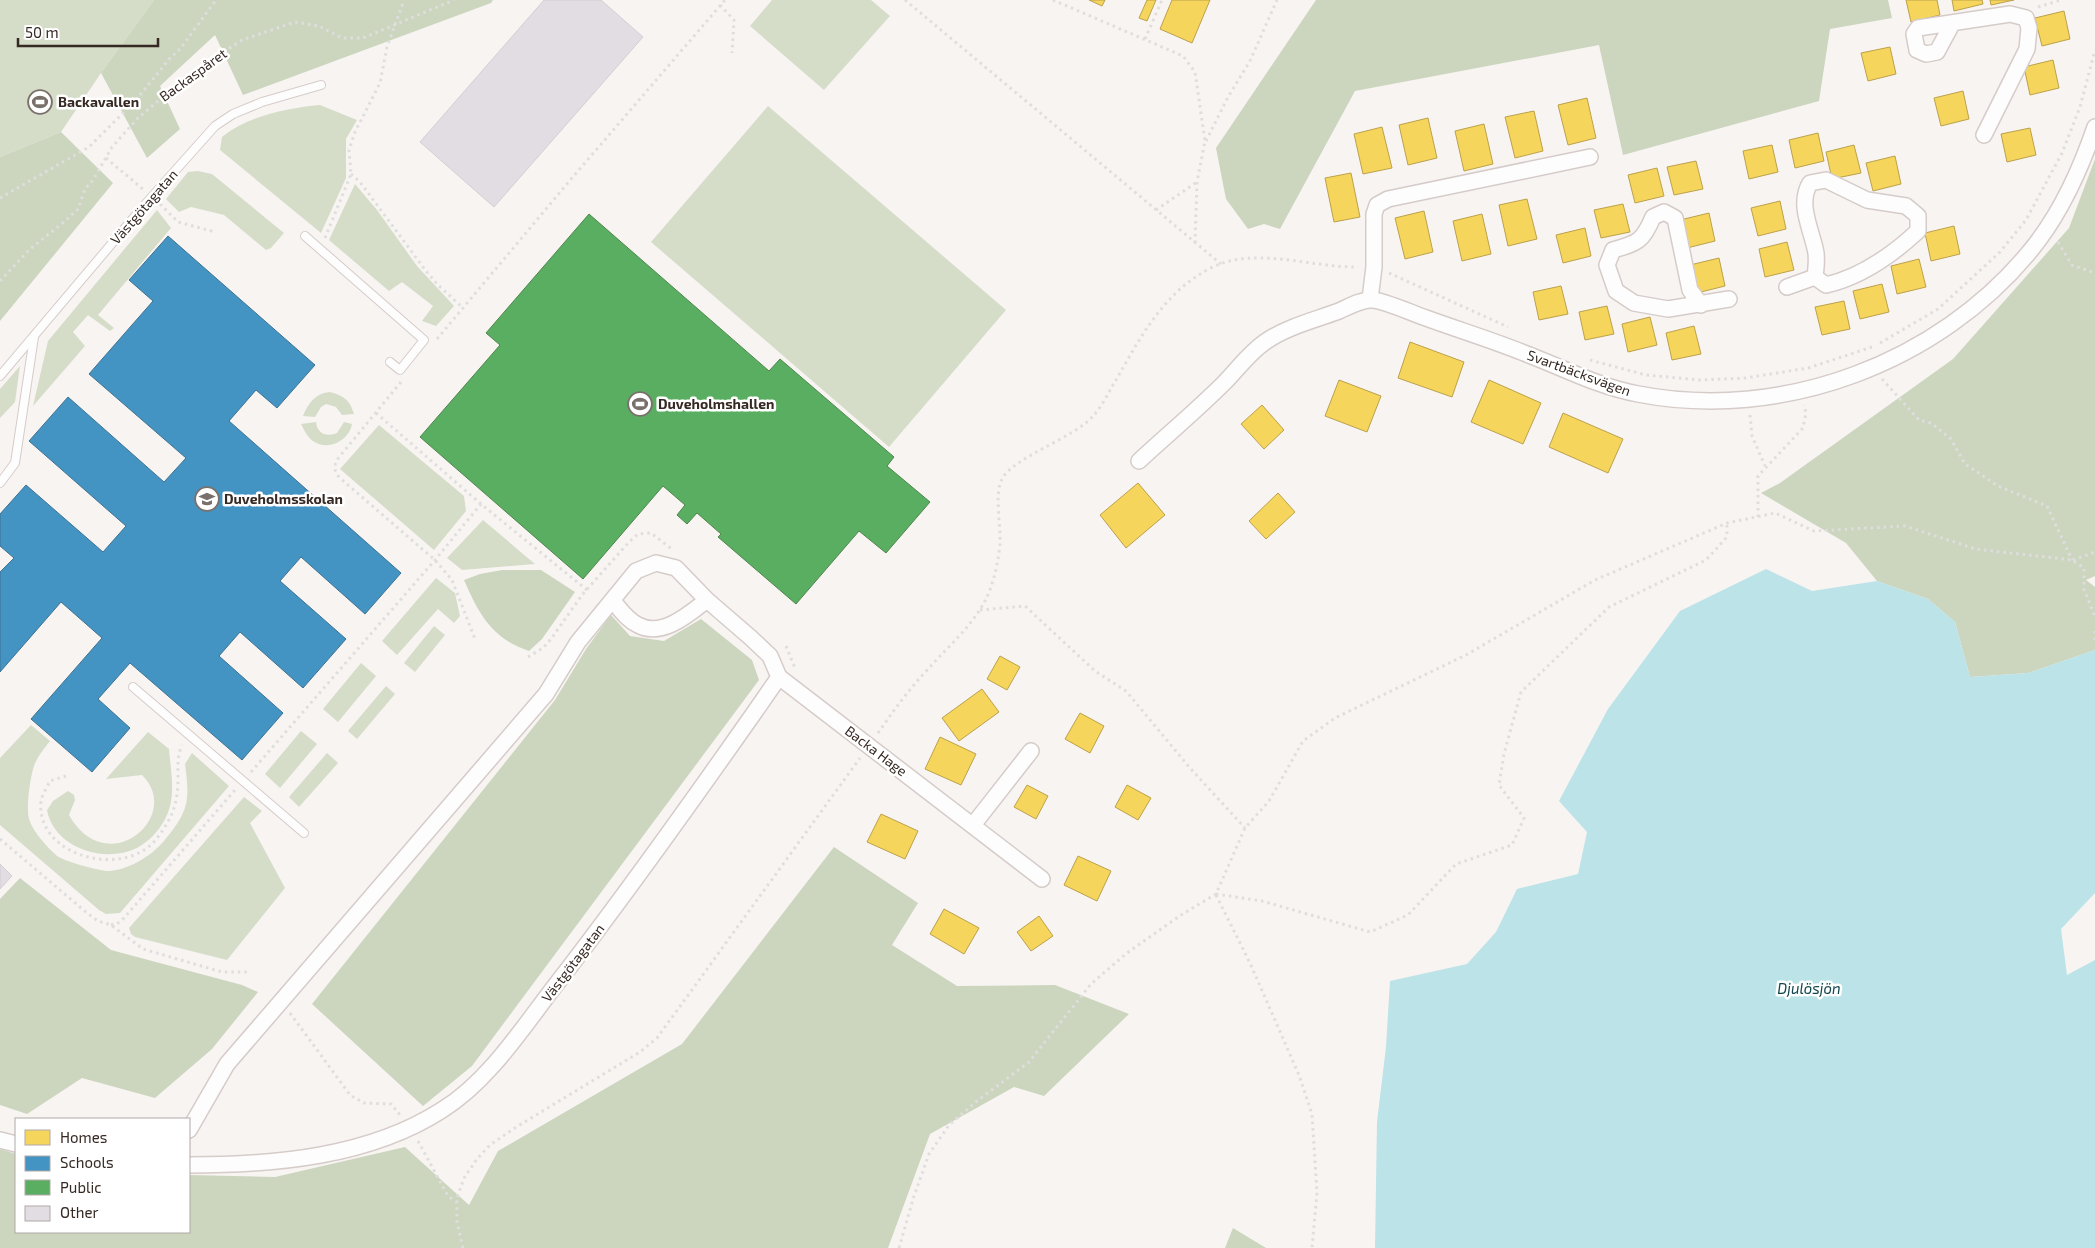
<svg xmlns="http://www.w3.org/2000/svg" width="2095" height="1248" viewBox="0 0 2095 1248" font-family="'Exo 2',sans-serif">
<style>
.green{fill:#d5ddc9}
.forest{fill:#ccd5be}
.water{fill:#bbe3e8}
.homes{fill:#f6d55c;stroke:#bca14b}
.schools{fill:#4393c3;stroke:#3f7393}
.public{fill:#5aae61;stroke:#4f864e}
.building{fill:#e2dde2;stroke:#d3ced3}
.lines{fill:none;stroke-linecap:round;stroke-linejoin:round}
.lane-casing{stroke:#d5ccc9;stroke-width:10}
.street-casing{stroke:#d5ccc9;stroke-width:18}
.path{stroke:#dfdede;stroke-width:3;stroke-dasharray:2.5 4;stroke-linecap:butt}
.lane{stroke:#fefdfd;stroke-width:8}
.street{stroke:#fefdfd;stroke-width:15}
.labels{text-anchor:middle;stroke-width:5;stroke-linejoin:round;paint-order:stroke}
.street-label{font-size:14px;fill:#362923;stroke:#fff}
.poi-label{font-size:14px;font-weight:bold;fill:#362923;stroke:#fff;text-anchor:start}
.water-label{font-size:15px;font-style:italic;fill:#13474e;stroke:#fff}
</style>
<rect width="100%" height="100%" fill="#f8f4f2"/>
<g class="green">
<path d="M0 0H154L101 73 61 132 0 157Z"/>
<path d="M772 0H871L890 16 824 90 750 26Z"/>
<path d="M320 105 357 120 346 139V178L321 233 220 150 222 137C248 116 287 108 320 105Z"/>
<path d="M768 106 1006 310 889 447 651 242Z"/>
<path d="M198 171 212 174 284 233 271 248 266 250 224 215 191 207 179 212 166 199 188 172Z"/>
<path d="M355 184 377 210 417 266 454 306 436 326 422 321 433 306 402 282 389 291 329 240Z"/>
<path d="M157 210 171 228 98 315 114 328 110 331 88 315 73 332 85 346 33 406 48 341Z"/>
<path d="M20 366 15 402 0 418V389Z"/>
<path d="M330 392C344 396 350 400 354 414L342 415 336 407 326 404 321 407 315 417 303 416C308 403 316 393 330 392Z"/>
<path d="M316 422C317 434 327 437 337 433L344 422 352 424C350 438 333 449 319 444 309 441 305 432 301 424Z"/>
<path d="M379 425 464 496 466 511 434 550 340 469Z"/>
<path d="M483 520 535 564 462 570 447 558Z"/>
<path d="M436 578 455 593 460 616 454 623 438 609 397 655 382 641Z"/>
<path d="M434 626 445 635 415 672 404 663Z"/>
<path d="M361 663 376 676 338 722 323 709Z"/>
<path d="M386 686 395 694 357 739 348 731Z"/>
<path d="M31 725 50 741C44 749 37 757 34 766 30 778 26 807 29 819 33 832 47 847 57 856 64 861 99 871 108 871 129 870 151 856 164 841 189 811 190 801 185 764L192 753 229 786 120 913 106 914 99 910 0 825V758Z"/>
<path d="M301 731 317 744 280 788 265 774Z"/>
<path d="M148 732 169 749C171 773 177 799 164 821 158 832 148 842 137 848 104 864 54 848 47 810L53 801 68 791 74 795 75 800 69 815C107 882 184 816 142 775L106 779Z"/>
<path d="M327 753 338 763 299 807 289 797Z"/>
<path d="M244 797 262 811 250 823 285 888 227 960 135 937 131 934 129 928Z"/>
</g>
<g class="forest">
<path d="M154 0H493L491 3 243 95 215 35 160 86 180 129 147 158 101 73Z"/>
<path d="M1316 0H1888L1892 18 1830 29 1819 101 1623 155 1599 45 1355 91 1280 229 1264 224 1248 229 1226 199 1216 148Z"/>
<path d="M61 132 113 183 0 321V157Z"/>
<path d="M2095 159V576L2086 580 2095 587V650L2028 673 1970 677 1955 622 1928 599 1877 581 1846 543 1761 493 1780 483 1953 359 2069 228Z"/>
<path d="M502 570H541L575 592 542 639 529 651C491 638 479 614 464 580L480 574Z"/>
<path d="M611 615 630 636 664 641 701 619 752 660 759 680 472 1066 423 1106 312 1004 555 700 586 649Z"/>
<path d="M834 847 918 903 892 945 957 986 1055 985 1129 1014 1044 1096 1014 1087 930 1134 888 1248H0V1149L16 1154V1232H189V1175L275 1177 405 1147 469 1205 498 1151 682 1044Z"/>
<path d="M20 878 111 950 242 985 258 992 212 1049 155 1098 82 1078 27 1114 0 1105V899Z"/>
<path d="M1233 1228 1266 1248H1225Z"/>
</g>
<path class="water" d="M1766 569 1812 591 1877 581 1928 599 1955 622 1970 677 2028 673 2095 650V893L2061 929 2067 975 2095 960V1248H1375L1377 1122 1386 1047 1390 981 1467 964 1496 932 1517 889 1578 874 1587 832 1559 801 1608 709 1680 611Z"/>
<g class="homes">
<path d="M1089 0H1105L1102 6Z"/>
<path d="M1147 0H1156L1147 21 1139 18Z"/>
<path d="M1172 0H1210L1192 43 1160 29Z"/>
<path d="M1906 0H1937L1940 15 1911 22Z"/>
<path d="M1952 0H1982L1983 4 1954 11Z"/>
<path d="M1990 0H2014L1991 5Z"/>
<path d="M2064 11 2070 39 2042 46 2035 18Z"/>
<path d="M1890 47 1896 74 1868 81 1861 53Z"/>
<path d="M2053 60 2059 88 2030 95 2024 67Z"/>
<path d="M1963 91 1969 119 1941 126 1934 98Z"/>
<path d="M1587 98 1596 138 1568 145 1558 105Z"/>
<path d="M1534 111 1543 151 1515 158 1505 117Z"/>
<path d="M1428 118 1437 158 1408 165 1399 125Z"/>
<path d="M1484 124 1493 164 1464 171 1455 131Z"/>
<path d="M1382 127 1392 168 1363 174 1354 134Z"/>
<path d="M2030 128 2036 155 2007 162 2001 134Z"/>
<path d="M1818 133 1824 161 1795 168 1789 140Z"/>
<path d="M1772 145 1778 172 1749 179 1743 151Z"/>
<path d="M1854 145 1861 173 1832 179 1826 152Z"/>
<path d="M1895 156 1901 184 1873 191 1866 163Z"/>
<path d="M1696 161 1703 189 1674 195 1667 167Z"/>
<path d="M1657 168 1664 196 1635 203 1628 175Z"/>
<path d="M1351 173 1360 217 1334 222 1325 178Z"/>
<path d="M1527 199 1537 239 1508 246 1499 205Z"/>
<path d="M1780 201 1786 229 1758 236 1751 208Z"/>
<path d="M1623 204 1630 232 1601 238 1594 210Z"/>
<path d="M1424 211 1433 252 1405 259 1395 218Z"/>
<path d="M1709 213 1715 241 1687 248 1680 220Z"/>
<path d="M1482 214 1491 254 1462 261 1453 221Z"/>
<path d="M1954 226 1960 254 1931 261 1925 233Z"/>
<path d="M1585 228 1591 256 1563 263 1556 235Z"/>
<path d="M1787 242 1794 270 1765 277 1759 249Z"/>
<path d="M1719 258 1725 286 1697 293 1690 265Z"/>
<path d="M1919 259 1926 287 1897 294 1891 266Z"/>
<path d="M1882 284 1889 312 1860 319 1853 291Z"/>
<path d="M1561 286 1568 314 1539 320 1533 292Z"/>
<path d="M1844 301 1850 329 1822 335 1815 307Z"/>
<path d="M1607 306 1614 334 1585 340 1579 312Z"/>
<path d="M1650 317 1657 345 1628 352 1622 324Z"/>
<path d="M1694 326 1701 354 1672 360 1666 333Z"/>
<path d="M1410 342 1464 362 1452 397 1398 378Z"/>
<path d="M1339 380 1381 396 1367 432 1325 416Z"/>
<path d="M1489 380 1541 403 1523 444 1471 422Z"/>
<path d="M1262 405 1284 430 1264 449 1241 424Z"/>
<path d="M1563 413 1623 439 1608 473 1549 447Z"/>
<path d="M1138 483 1165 515 1126 548 1100 515Z"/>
<path d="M1278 493 1295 512 1266 539 1249 521Z"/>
<path d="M1000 656 1020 667 1007 690 987 679Z"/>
<path d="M982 689 999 712 959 741 942 718Z"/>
<path d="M1080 713 1104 726 1090 753 1065 739Z"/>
<path d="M940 737 976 754 961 785 925 769Z"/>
<path d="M1027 785 1048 796 1036 819 1014 807Z"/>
<path d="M1127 785 1151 798 1138 820 1115 807Z"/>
<path d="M881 814 918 831 905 859 867 842Z"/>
<path d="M1078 856 1111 871 1097 901 1064 885Z"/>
<path d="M944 909 979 928 964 954 930 934Z"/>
<path d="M1039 916 1053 936 1031 951 1017 932Z"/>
</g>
<path class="schools" d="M168 236 315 365 277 408 256 390 229 421 401 573 365 614 301 557 280 581 346 639 303 688 240 632 219 656 283 713 242 760 130 663 98 699 130 728 92 772 31 719 102 638 61 602 0 672V572L14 558 0 546V514L26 485 103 552 126 526 29 441 68 397 164 482 186 458 89 374 153 301 129 280Z"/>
<path class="public" d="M589 214 769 371 780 359 894 457 887 466 930 502 886 553 859 531 796 604 718 537 721 534 697 513 687 524 677 515 685 505 663 486 583 579 420 437 500 345 486 333Z"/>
<g class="building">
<path d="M544 0H601L643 37 494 207 420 142Z"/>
<path d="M0 864 12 876 0 889Z"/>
</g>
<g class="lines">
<g class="lane-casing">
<g id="lane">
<path d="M305 236 424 340 400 370 390 362"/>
<path d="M0 376 141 209 215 126 233 114 262 102 321 85"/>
<path d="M0 483 15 463 34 337"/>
<path d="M133 687 304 833"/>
</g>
</g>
<g class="street-casing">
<g id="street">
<path d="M1952 24 1937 52 1926 54 1917 50 1914 34 1918 28 2010 14 2026 18 2029 28 2027 49 1984 135"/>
<path d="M1787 287 1815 277C1816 269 1817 261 1816 253 1812 230 1797 205 1810 183L1826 180 1867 200 1906 206 1918 216V231C1891 256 1861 277 1826 285L1815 277"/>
<path d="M1370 299 1374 267V214L1377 205 1388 199 1590 157"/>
<path d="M1701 305 1690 290 1675 218 1664 212 1653 217C1643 241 1638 243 1613 250L1607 265 1616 291 1634 303 1668 309 1729 299"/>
<path d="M1139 461C1167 435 1197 410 1224 383 1237 370 1249 353 1265 342 1286 327 1315 320 1339 311 1348 307 1362 299 1372 300 1383 300 1414 314 1426 318 1459 330 1492 340 1524 353 1561 367 1599 387 1638 394 1782 422 1939 363 2031 250 2059 216 2081 168 2095 127"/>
<path d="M613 601C620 609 627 620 638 625 662 638 689 614 707 600"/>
<path d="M779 677 1042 879"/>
<path d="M973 825 1031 751"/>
<path d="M189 1130 227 1064 546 694 578 642 636 571 656 563 676 568 707 600 751 638 770 656 779 677 754 713C688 807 622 900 551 991 520 1032 486 1083 442 1110 369 1157 274 1165 189 1165"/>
<path d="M0 1140 16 1144"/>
</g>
</g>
<g class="path">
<path d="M905 0 1221 264"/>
<path d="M1053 0 1183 56 1195 72 1205 141 1197 182 1195 243"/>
<path d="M720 5 734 20 732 53"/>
<path d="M2038 7 2061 0"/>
<path d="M1145 39 1162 0"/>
<path d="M1206 141 1228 97 1250 61 1277 0"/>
<path d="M106 158 144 190"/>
<path d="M351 174 360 182 426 271 438 285 463 308"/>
<path d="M0 198 89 147 136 100 171 57 180 49 216 0"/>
<path d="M160 204 178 222 215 232"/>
<path d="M1156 210 1197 182"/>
<path d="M325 238 351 174 349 150 355 132 380 83 387 47 404 0"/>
<path d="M2058 242 2072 265 2095 273"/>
<path d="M1389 273 1508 327"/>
<path d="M0 281 29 250 65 221 78 209 85 189 93 180 112 147 138 118 189 75 242 40 295 22 319 26 342 38H363L454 0"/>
<path d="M437 339 572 178 725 0"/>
<path d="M1880 343 1938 309 2000 252 2026 220 2062 153 2080 107 2095 50"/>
<path d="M1590 360 1646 375 1700 380 1746 378 1808 368 1872 347"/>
<path d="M1882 379 1919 420 1931 423 1951 439 1965 464 1998 486 2047 506 2072 560"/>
<path d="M401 382 340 456C333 465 333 471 341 479L435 560 452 580 475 639"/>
<path d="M376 413 481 504 587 590"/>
<path d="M1750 415 1752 436 1765 466"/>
<path d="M1758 517V476L1803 428 1806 413 1804 405"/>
<path d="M2073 560 2095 552"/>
<path d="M980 610 1025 606 1095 671 1126 691 1190 768 1245 828"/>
<path d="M2095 631V640"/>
<path d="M786 646 795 668"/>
<path d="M528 657 543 648 551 639 582 595 629 542 638 534 651 533 673 550"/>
<path d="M878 733C894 710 910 688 929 668 953 641 981 619 992 584 996 571 999 557 1000 543 1001 525 994 495 1002 479 1013 457 1075 438 1094 415 1103 405 1109 391 1116 380 1141 336 1165 290 1213 267 1255 246 1313 268 1358 267"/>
<path d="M251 772 435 560 481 504"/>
<path d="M66 776 50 781C47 787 42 795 41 801 35 857 126 880 157 838 172 819 178 803 178 779 178 767 177 756 182 745"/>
<path d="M0 839 87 913 98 921 111 925 143 949 222 972H249"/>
<path d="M1216 894 1262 901 1370 932 1408 915 1456 864 1512 845 1524 818 1499 785 1504 754 1521 692 1609 607 1706 560 1727 537V523"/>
<path d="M1216 895 1250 963 1299 1075 1312 1114 1317 1193 1312 1248"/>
<path d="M111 925 117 924 124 918 235 790"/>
<path d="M290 1013 350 1095 364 1103 391 1104 400 1115"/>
<path d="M418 1141 448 1196 457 1202"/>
<path d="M463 1248 457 1222V1198L464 1178 477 1159 490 1145 513 1129 640 1052 657 1038 860 758"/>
<path d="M899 1248 914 1196 929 1154 949 1125 977 1101 1029 1062 1091 984 1127 953 1181 915 1216 894 1245 828 1269 801 1303 741 1335 718 1466 655 1595 580 1727 523 1775 513 1814 531 1905 526 1976 549 2072 560 2084 568V589L2095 617"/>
</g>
<use href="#lane" class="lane"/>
<use href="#street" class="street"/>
</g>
<defs>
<g id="stadium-ring" transform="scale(1.25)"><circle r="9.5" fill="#fff" stroke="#7a706b" stroke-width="1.5"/><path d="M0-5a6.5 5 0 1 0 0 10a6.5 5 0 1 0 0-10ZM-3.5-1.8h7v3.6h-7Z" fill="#7a706b"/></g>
<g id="school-ring" transform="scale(1.25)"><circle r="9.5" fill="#fff" stroke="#7a706b" stroke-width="1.5"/><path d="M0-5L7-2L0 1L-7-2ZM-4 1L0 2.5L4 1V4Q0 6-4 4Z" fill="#7a706b"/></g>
</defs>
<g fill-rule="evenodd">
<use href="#stadium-ring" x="40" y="102"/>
<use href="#stadium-ring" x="640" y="404"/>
<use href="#school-ring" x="207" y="499"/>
</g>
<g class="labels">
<g class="street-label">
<text transform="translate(193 75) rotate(-36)" y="5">Backaspåret</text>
<text transform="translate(144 207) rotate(-49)" y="5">Västgötagatan</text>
<text transform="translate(1579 373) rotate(20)" y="5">Svartbäcksvägen</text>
<text transform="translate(876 751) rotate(37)" y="5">Backa Hage</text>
<text transform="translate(573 963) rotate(-53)" y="5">Västgötagatan</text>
</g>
<g class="poi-label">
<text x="58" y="107">Backavallen</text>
<text x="658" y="409">Duveholmshallen</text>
<text x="224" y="504">Duveholmsskolan</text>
</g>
<g class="water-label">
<text x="1809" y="994">Djulösjön</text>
</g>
</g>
<rect x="15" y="1118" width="175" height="115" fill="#ffffff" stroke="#afa9a7"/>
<rect x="25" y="1130" width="25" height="15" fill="#f6d55c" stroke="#afa9a7"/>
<text x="60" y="1143" font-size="15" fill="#362923">Homes</text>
<rect x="25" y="1156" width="25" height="15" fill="#4393c3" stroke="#afa9a7"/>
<text x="60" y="1168" font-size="15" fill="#362923">Schools</text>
<rect x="25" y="1180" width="25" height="15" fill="#5aae61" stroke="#afa9a7"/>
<text x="60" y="1193" font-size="15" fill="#362923">Public</text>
<rect x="25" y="1206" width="25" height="15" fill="#e2dde2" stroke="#afa9a7"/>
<text x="60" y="1218" font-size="15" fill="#362923">Other</text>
<path d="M18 38v8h140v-8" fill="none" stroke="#362923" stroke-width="2.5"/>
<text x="25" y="38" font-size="15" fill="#362923" stroke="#ffffff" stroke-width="4" paint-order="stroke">50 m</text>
</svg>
